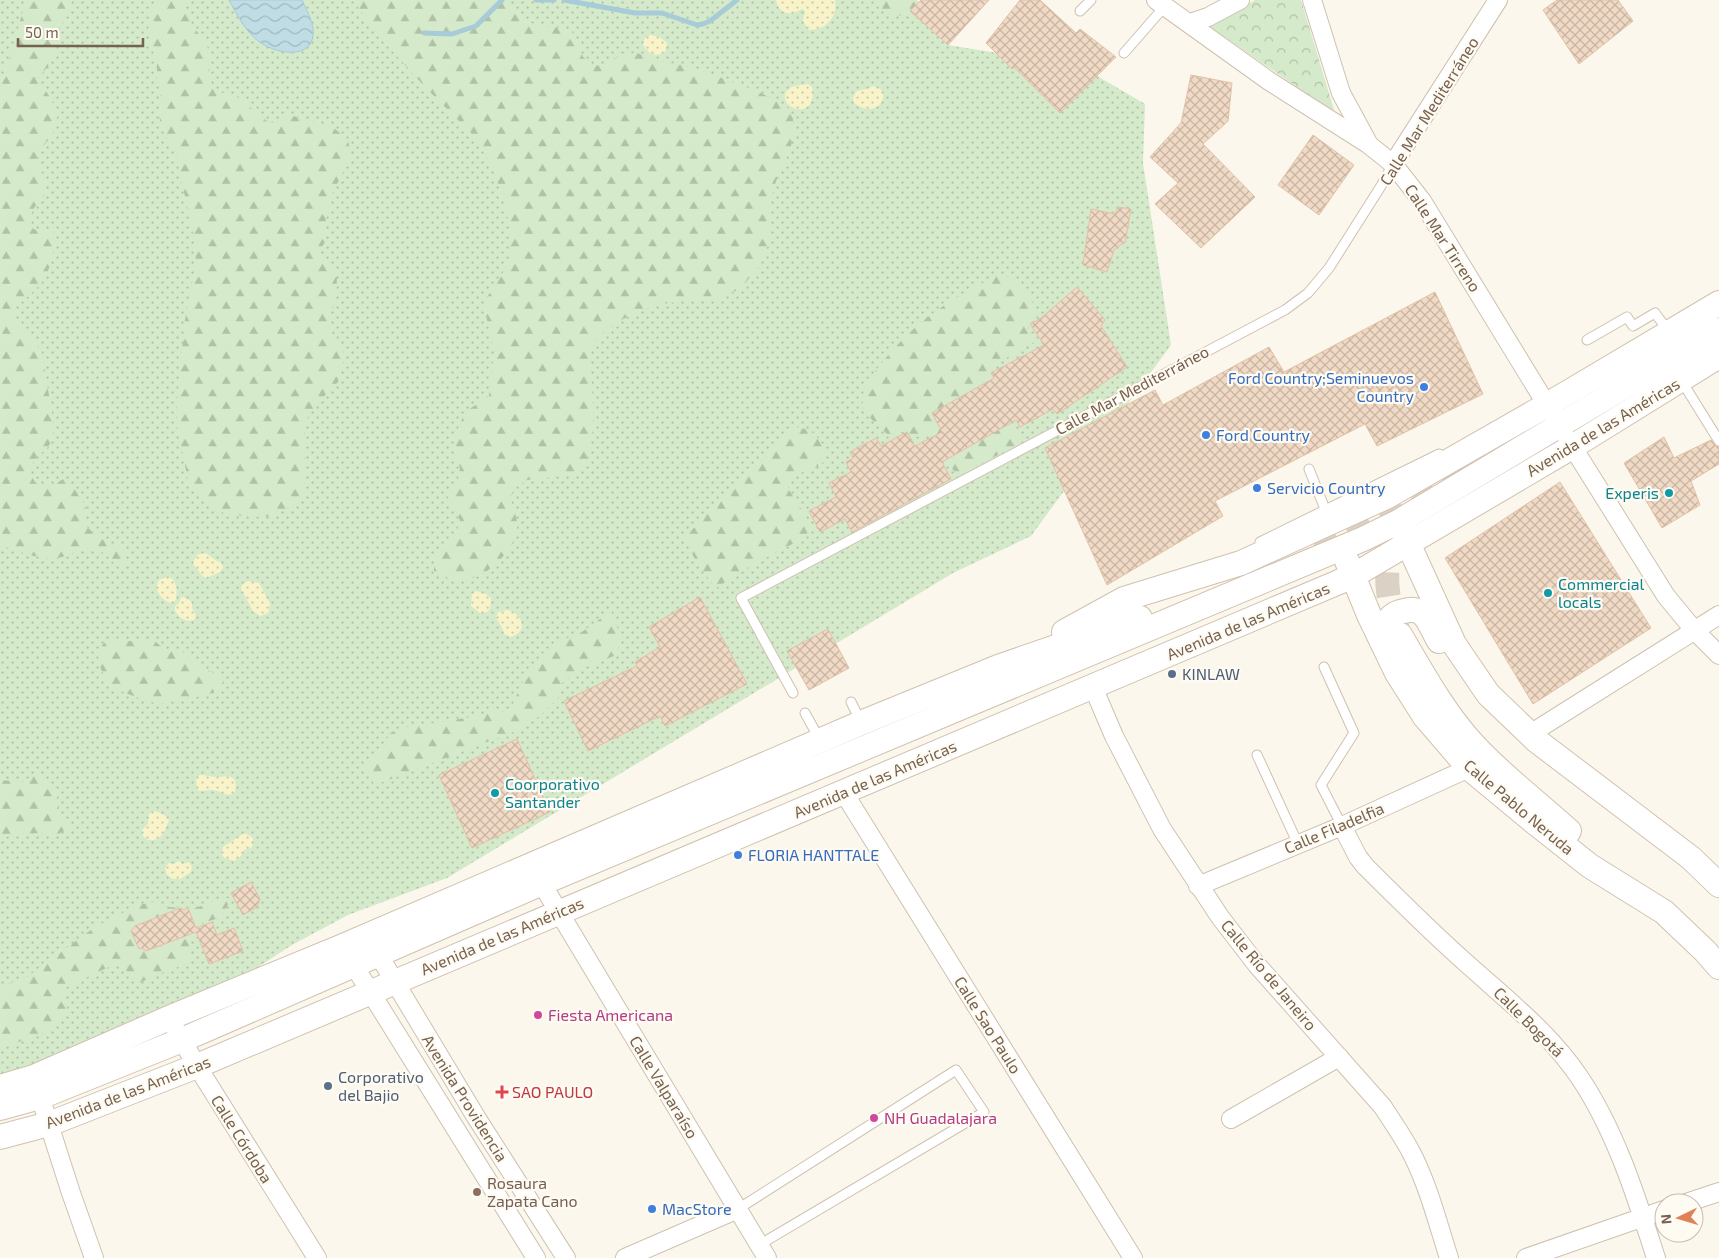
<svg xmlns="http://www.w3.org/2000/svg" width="1719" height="1258" viewBox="0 0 1719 1258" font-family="'Exo 2',sans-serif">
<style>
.grass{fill:url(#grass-dots)}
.forest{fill:url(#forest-firs)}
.sand{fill:url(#sand-dots)}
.park{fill:url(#park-crowns)}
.water{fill:url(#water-waves);stroke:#a7cbd7}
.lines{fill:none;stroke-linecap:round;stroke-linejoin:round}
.stream{stroke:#a7cbd7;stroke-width:5}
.building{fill:url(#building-cross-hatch);stroke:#e2c2a6}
.secondary-tunnel{stroke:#dbd2c5;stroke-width:24;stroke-dasharray:24 12;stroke-linecap:butt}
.service-casing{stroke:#cec1b1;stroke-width:11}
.minor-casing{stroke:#cec1b1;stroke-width:20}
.secondary-casing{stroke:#d1c1af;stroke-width:26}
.service{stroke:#fff;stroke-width:9}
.minor{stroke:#fff;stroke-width:18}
.secondary{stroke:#fff;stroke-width:24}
.shop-dot{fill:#3f7fe0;stroke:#fefbf3;stroke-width:2}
.culture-dot{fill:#0f9aa8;stroke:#fefbf3;stroke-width:2}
.service-dot{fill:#5c6f8a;stroke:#fefbf3;stroke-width:2}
.hotel-dot{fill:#d1479c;stroke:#fefbf3;stroke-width:2}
.health-dot{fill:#e0444e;stroke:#fefbf3;stroke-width:2}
.education-dot{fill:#8d6e63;stroke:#fefbf3;stroke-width:2}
.labels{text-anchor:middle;stroke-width:4.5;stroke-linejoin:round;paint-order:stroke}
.street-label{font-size:16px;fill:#77614f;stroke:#fefbf3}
.shop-label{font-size:16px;fill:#366cbe;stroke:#fefbf3;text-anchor:start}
.culture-label{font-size:16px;fill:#0d838f;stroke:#fefbf3;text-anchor:start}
.service-label{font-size:16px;fill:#4e5e75;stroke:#fefbf3;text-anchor:start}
.hotel-label{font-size:16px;fill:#b23c85;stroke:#fefbf3;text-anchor:start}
.health-label{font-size:16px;fill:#be3a42;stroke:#fefbf3;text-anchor:start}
.education-label{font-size:16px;fill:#785e54;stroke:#fefbf3;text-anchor:start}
</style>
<defs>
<pattern id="grass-dots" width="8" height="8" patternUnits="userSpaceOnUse" patternTransform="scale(1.25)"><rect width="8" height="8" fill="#d4eaca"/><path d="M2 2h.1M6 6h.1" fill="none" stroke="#b1c1a6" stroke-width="1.8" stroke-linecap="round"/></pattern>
<pattern id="forest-firs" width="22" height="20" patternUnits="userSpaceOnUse" patternTransform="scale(1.25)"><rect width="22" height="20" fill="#d4eaca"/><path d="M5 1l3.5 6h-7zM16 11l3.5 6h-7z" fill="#b1c1a6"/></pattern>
<pattern id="sand-dots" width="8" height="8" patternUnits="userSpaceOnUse" patternTransform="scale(1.25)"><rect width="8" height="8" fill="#f9f3c9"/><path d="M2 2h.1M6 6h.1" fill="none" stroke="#cec8a6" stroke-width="1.8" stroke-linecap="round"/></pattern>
<pattern id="park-crowns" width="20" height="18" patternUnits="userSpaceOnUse" patternTransform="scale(1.25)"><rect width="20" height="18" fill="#d4eaca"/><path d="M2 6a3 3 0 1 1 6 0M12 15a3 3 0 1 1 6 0" fill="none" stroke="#b1c1a6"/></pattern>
<pattern id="water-waves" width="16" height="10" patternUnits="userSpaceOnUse" patternTransform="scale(1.25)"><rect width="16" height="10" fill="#c0dde6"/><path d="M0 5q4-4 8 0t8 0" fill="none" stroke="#a1b7bd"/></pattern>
<pattern id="building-cross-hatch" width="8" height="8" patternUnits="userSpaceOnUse" patternTransform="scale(1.25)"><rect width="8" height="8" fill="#f0dac5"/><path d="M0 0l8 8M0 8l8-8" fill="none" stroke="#c7b4a2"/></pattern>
</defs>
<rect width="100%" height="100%" fill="#fcf7ec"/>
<path class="grass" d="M0 0H909L910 11 948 45 1080 66 1145 104 1143 163 1171 345 1031 536 953 573 447 878 348 915 292 945 119 1058 0 1085Z"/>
<g class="forest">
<path d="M26 0H72C71 14 61 24 57 36 55 40 57 44 56 48 55 59 45 70 38 78 47 95 64 111 54 131 51 139 42 145 39 153 35 165 48 179 44 195 43 200 40 200 37 204 30 212 30 220 33 229 41 231 46 229 53 230 56 246 52 265 44 279 37 290 25 298 16 307L15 319 19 328 32 338 42 353 54 426 52 440 48 447 34 460 30 473 35 482 42 487 54 485 63 479 70 482 86 507V524L88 528 102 539 122 548 126 558 125 566 119 567C102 552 99 543 75 552 70 554 63 557 57 558 38 560 18 551 0 545V82L9 60Z"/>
<path d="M155 0H183C186 7 187 16 191 22 196 32 205 39 209 51 212 63 205 77 214 88 219 95 228 92 235 96 249 103 257 117 271 123L290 115 334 128 348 140 351 156 333 192 325 223 326 241 321 248 320 255 323 261 332 265 337 274 336 300 329 317 331 326 345 356 338 382 327 393 308 416 305 432V475L304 496 296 505 266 517 241 516 220 512 203 500 188 480 177 426V399L185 320 196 262 194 238 176 155 161 127 159 114 161 93 157 79V66L148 32 149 20Z"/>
<path d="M353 0H502C513 11 526 24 542 26 553 28 561 27 571 30L579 45 583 57 595 66 603 64 621 55 635 53 647 55 666 63 678 64 706 72 759 92 787 107 793 118 794 133 790 150 776 181 770 204 771 230 767 247 758 268 740 289 716 300 683 301 655 305 623 319 604 332 595 342 590 353 594 420 591 444 586 463 574 475 527 480 515 488 510 498C514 508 518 519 517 529 516 547 490 574 472 578 467 580 446 579 441 577 438 576 436 574 434 572V560C445 548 458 536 460 520L453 508 446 501 458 482 460 468 455 455V441L459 426 465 412 489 396 494 352 486 315V299L509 263 511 232 504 201 493 169 476 138 424 86 377 34Z"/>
<path d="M872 0H917L925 7 918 15C898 17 885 16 872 0Z"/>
<path d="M997 276 1015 277 1036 307 1035 315 1027 330 1036 341 994 365 989 380 1022 442 958 476 944 458 932 433 919 437 900 431 888 435 863 411C862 403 862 396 865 388 868 379 876 370 882 363 914 322 951 298 997 276Z"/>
<path d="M795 427C799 428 804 428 807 430 819 434 826 450 825 461 822 463 818 466 815 468 801 475 792 469 788 488L798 505 805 513 811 530 798 541 752 565 716 588C704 573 690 555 685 537L741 480 769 455 780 439Z"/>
<path d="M611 611 622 640 614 656 579 669 562 683 558 698 541 715 521 729 375 785 365 769 369 761 383 750 389 734 402 728 478 716 491 711 508 712 511 708 522 683 544 652 553 644 582 632Z"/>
<path d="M115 638 128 641H155C163 648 168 655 179 649L198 665 222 677 224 683C217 694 203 696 190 698 178 700 169 705 156 703 144 700 122 693 113 686 97 672 90 643 115 638Z"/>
<path d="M32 776C55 774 58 798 60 816L69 821V829L58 834 25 833 0 838V780L23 782Z"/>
<path d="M230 898 227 907 224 910 223 917 198 924 191 941V962L151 977 138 984 119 962 65 988 67 1011 49 1031 8 1046 0 1052V987L27 977 95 927 138 905 154 902 164 907 196 908 217 900Z"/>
</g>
<g class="sand">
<path d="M776 0H835C838 17 826 30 809 30L803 21 805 11 802 9C791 16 779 15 776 0Z"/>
<path d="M650 35 659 37 667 43 665 52C656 58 647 53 643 44L645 38Z"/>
<path d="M808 84 812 87C818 126 771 105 789 89 793 85 802 85 808 84Z"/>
<path d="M873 86C894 89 880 122 854 103L853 98 856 92C862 89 867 90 873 86Z"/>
<path d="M204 553C211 555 214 561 220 562L223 567 220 572 206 578C201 576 198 569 194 565L193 562 197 555Z"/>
<path d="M167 577C178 578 177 592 176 600L171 603C161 600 153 589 159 580Z"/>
<path d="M248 581 259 583 270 604 268 613 260 616 253 611 241 589 242 585Z"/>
<path d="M476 591 486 594 491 598 490 609 487 612 480 613 471 606 472 594Z"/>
<path d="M184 597 192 602V608L196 616 194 620C186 623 179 617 175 611V606L179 603 181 598Z"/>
<path d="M508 610C524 615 528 633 510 637L504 634 502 627 496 618 498 612Z"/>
<path d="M200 775C205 775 211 777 216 777 228 776 239 774 235 792 228 799 221 790 212 790 207 790 204 791 199 791L197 789 196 778Z"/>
<path d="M155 811 166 816 169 820C164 831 163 841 148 840L143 836 142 830 148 824 149 814Z"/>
<path d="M243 834H247L253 838 252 847 244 850 241 856 234 861 225 858 222 855 223 847Z"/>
<path d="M178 861 183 864 189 862 192 867 191 872 180 879H173L167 875 165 868 169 863 174 864Z"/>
</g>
<path class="park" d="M1255 0H1301L1335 113 1210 27Z"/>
<path class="water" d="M229 0H302C306 9 312 19 313 29 316 60 279 55 261 43 247 34 237 15 229 0Z"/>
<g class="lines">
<g class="stream">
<path d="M536 0H554"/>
<path d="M564 0 635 13H662L697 25 703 24 710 21 737 0"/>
<path d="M424 33 452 34 476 26 502 0"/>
</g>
</g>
<g class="building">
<path d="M921 0H989L948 45 910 11Z"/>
<path d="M1020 0H1040L1076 33 1080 29 1116 57 1060 113 1014 67 1012 69 986 43Z"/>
<path d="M1557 0H1618L1633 21 1579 64 1543 10Z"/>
<path d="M1191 75 1232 83 1228 121 1203 144 1255 197 1201 248 1155 204 1178 183 1150 157 1181 123Z"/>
<path d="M1313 135 1354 165 1319 215 1278 185Z"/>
<path d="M1118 207 1131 209 1125 243 1120 245 1114 250 1107 272 1083 265 1091 209 1115 214Z"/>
<path d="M1077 287 1105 320 1101 326 1127 367 1057 414 1053 409 1020 427 1016 420 942 462 951 479 852 532 845 519 820 532 809 511 836 497 829 483 851 472 846 462 853 458 850 452 876 438 881 446 907 432 915 446 942 432 932 413 994 378 991 373 1044 345 1030 324 1041 318Z"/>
<path d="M1435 292 1483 394 1377 446 1365 424 1215 501 1223 516 1107 585 1045 448 1155 390 1163 405 1269 347 1284 372Z"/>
<path d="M1664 437 1674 458 1711 440 1716 446 1719 447V464L1691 481 1700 505 1662 528 1624 463Z"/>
<path d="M1560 482 1651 628 1533 704 1445 558Z"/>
<path d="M700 597 747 684 665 726 660 716 588 751 564 701 637 666 635 662 660 647 649 627Z"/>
<path d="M828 629 849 668 809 690 787 651Z"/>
<path d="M517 739 550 812 472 848 439 775Z"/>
<path d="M251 882 260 899 257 907 243 915 231 893Z"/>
<path d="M180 908 184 910 188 908 196 928 212 922 217 935 234 928 243 951 209 964 196 932 146 951 142 948 139 949 131 931 135 926Z"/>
</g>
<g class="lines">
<g class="secondary-tunnel">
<path d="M1393 537C1383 569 1386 604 1400 634"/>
<path d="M1315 547 1384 512 1467 464"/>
</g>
<g class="service-casing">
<g id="service">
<path d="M1080 11 1091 0"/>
<path d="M1124 53 1165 6"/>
<path d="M1587 340 1627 317 1633 326 1655 313 1669 332"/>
<path d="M1681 380 1719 441"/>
<path d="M1309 469 1327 514"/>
<path d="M1260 542 1439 454"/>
<path d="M1324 667 1354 733 1321 785 1342 826"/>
<path d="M793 693 741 598 1285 310 1308 293 1329 268 1381 186 1393 164"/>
<path d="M851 702 861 722"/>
<path d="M805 713 820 740"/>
<path d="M1257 755 1298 844"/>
<path d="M738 1209 956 1070 984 1112 759 1245"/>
</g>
</g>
<g class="minor-casing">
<g id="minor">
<path d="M1156 0 1269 81 1368 144 1393 164 1422 201 1553 415"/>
<path d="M1312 0 1341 93 1367 141"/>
<path d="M1190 23 1208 17 1240 0"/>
<path d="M1393 164 1498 0"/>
<path d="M1567 438 1666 596 1694 630 1719 655"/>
<path d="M1093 687 1114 736 1162 829 1220 917 1257 965 1383 1107C1393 1123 1405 1139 1413 1156 1429 1188 1438 1224 1449 1258"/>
<path d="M1530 734 1719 615"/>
<path d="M844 793 1133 1258"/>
<path d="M1342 826 1358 857 1365 866C1400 901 1436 937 1474 970 1512 1004 1551 1035 1580 1078 1616 1132 1636 1196 1656 1258"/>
<path d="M536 874 767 1258"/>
<path d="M1198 886 1342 826 1469 768"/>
<path d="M372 944 476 1117 566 1258"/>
<path d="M348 956 536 1258"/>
<path d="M169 1018 197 1066 317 1258"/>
<path d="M37 1087 71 1193 94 1258"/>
<path d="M1231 1119 1339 1057"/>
<path d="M1686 1203 1719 1192"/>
<path d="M625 1258 738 1209"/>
<path d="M1526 1258 1664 1210"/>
</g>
</g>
<g class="secondary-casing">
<g id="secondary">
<path d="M1402 530 1454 644 1488 694 1537 741 1691 858 1719 885"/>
<path d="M1347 561 1369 615 1397 673 1425 717 1469 768 1533 821 1590 866 1664 912 1705 951 1719 967"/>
<path d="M1064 632 1124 599 1241 563 1386 497 1547 405 1719 303"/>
<path d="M1400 635C1422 672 1443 711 1472 743 1501 775 1537 802 1569 831"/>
<path d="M1387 651C1385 633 1382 615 1404 611 1411 609 1418 610 1423 614 1430 621 1434 633 1439 641"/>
<path d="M0 1087 34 1077 169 1018 343 946 861 723 998 667 1140 618"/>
<path d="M0 1108 40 1097 182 1040 542 883 1363 539 1398 522 1719 330"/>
<path d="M0 1137 49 1124 197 1066 1339 582 1363 570 1572 447 1719 356"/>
</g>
</g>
<use href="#service" class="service"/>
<use href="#minor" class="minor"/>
<use href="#secondary" class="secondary"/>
</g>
<g class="shop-dot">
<circle cx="1424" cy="387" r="5"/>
<circle cx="1206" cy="435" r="5"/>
<circle cx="1257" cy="488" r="5"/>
<circle cx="738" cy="855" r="5"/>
<circle cx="652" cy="1209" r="5"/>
</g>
<g class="culture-dot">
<circle cx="1669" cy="493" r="5"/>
<circle cx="1548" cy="593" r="5"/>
<circle cx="495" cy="793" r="5"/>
</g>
<g class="service-dot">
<circle cx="1172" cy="674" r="5"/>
<circle cx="328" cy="1086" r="5"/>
</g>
<g class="hotel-dot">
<circle cx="538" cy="1015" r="5"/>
<circle cx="874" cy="1118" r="5"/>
</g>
<path class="health-dot" d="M499.5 1084.5h5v5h5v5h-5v5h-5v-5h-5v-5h5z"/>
<circle class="education-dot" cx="477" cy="1192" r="5"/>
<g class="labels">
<g class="street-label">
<text transform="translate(1429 111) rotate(-58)" y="6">Calle Mar Mediterráneo</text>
<text transform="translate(1443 238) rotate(57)" y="6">Calle Mar Tirreno</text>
<text transform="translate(1132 390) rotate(-28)" y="6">Calle Mar Mediterráneo</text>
<text transform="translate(1603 427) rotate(-31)" y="6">Avenida de las Américas</text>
<text transform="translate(1248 621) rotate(-23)" y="6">Avenida de las Américas</text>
<text transform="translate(875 779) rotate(-23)" y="6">Avenida de las Américas</text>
<text transform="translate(1519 807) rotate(40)" y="6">Calle Pablo Neruda</text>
<text transform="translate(1334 828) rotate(-23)" y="6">Calle Filadelfia</text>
<text transform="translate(502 936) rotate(-23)" y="6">Avenida de las Américas</text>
<text transform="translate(1269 975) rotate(50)" y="6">Calle Río de Janeiro</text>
<text transform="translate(1529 1022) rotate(45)" y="6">Calle Bogotá</text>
<text transform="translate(988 1025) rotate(58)" y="6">Calle Sao Paulo</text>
<text transform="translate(664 1087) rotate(59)" y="6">Calle Valparaíso</text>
<text transform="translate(128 1092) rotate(-21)" y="6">Avenida de las Américas</text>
<text transform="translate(465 1098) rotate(58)" y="6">Avenida Providencia</text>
<text transform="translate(242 1139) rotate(58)" y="6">Calle Córdoba</text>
</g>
<g class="shop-label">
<text x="1414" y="384" text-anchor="end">Ford Country;Seminuevos<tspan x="1414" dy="18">Country</tspan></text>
<text x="1216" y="441">Ford Country</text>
<text x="1267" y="494">Servicio Country</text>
<text x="748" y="861">FLORIA HANTTALE</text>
<text x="662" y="1215">MacStore</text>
</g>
<g class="culture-label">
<text x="1659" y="499" text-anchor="end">Experis</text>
<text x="1558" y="590">Commercial<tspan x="1558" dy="18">locals</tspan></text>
<text x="505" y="790">Coorporativo<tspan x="505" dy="18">Santander</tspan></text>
</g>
<g class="service-label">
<text x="1182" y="680">KINLAW</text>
<text x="338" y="1083">Corporativo<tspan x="338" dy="18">del Bajio</tspan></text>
</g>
<g class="hotel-label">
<text x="548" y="1021">Fiesta Americana</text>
<text x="884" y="1124">NH Guadalajara</text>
</g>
<g class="health-label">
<text x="512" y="1098">SAO PAULO</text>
</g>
<g class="education-label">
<text x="487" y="1189">Rosaura<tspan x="487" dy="18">Zapata Cano</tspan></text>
</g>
</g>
<g transform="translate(1679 1218) rotate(265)"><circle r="24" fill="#fefbf3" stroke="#c8bdb1"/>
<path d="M0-4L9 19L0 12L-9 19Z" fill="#df8258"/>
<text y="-8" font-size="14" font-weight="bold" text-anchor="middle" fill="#77614f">N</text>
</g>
<path d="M18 38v8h125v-8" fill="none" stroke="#77614f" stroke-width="2.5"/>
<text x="25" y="38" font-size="15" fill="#77614f" stroke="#fefbf3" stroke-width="4" paint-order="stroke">50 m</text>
</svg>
